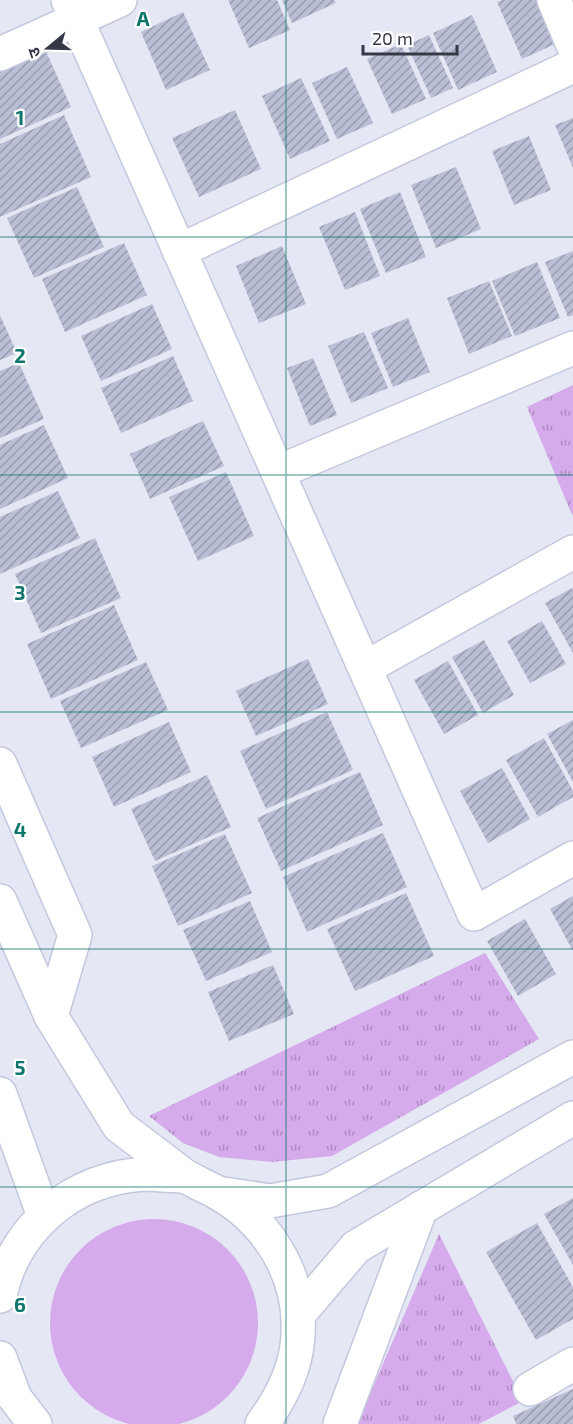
<svg xmlns="http://www.w3.org/2000/svg" width="573" height="1424" viewBox="0 0 573 1424" font-family="'Exo 2','Noto Sans Devanagari',sans-serif">
<style>
.green{fill:#d5abeb}
.park{fill:url(#park-tufts)}
.building{fill:url(#building-hatch)}
.lines{fill:none;stroke-linecap:round;stroke-linejoin:round}
.minor-casing{stroke:#c4c7de;stroke-width:36}
.tertiary-casing{stroke:#c4c7de;stroke-width:36}
.minor{stroke:#fff;stroke-width:33}
.tertiary{stroke:#fff;stroke-width:33}
.grid{fill:none;stroke:#0f766e;stroke-width:1.5;stroke-opacity:0.55}
.grid-label{font-size:20px;text-anchor:middle;font-weight:bold;fill:#0f766e;stroke:#fff;stroke-width:4.5;stroke-linejoin:round;paint-order:stroke}
</style>
<defs>
<pattern id="park-tufts" width="24" height="20" patternUnits="userSpaceOnUse" patternTransform="scale(1.5)"><rect width="24" height="20" fill="#d5abeb"/><path d="M3 7l-1-3M5 7V3M7 7l1-3M15 17l-1-3M17 17v-4M19 17l1-3" fill="none" stroke="#ae8cc0"/></pattern>
<pattern id="building-hatch" width="6" height="6" patternUnits="userSpaceOnUse" patternTransform="scale(1.5)"><rect width="6" height="6" fill="#babfd6"/><path d="M-1 1l2-2M0 6l6-6M5 7l2-2" fill="none" stroke="#989caf"/></pattern>
</defs>
<rect width="100%" height="100%" fill="#e5e7f4"/>
<circle class="green" cx="154" cy="1323" r="104"/>
<g class="park">
<path d="M573 385V514L572 515 527 407Z"/>
<path d="M485 953 539 1039 332 1156 272 1162 219 1157 183 1143 149 1116Z"/>
<path d="M439 1234 523 1401 479 1424H357Z"/>
</g>
<g class="building">
<path d="M228 0H277L290 30 249 48Z"/>
<path d="M282 0H334L336 3 292 23Z"/>
<path d="M502 0H545L564 40 522 59 497 2Z"/>
<path d="M183 12 210 70 166 90 141 32Z"/>
<path d="M472 15 497 72 458 90 433 33Z"/>
<path d="M429 35 453 88 431 98 407 45Z"/>
<path d="M401 44 426 99 392 114 367 59Z"/>
<path d="M44 47 71 107 0 139V67Z"/>
<path d="M347 67 373 123 337 139 312 83Z"/>
<path d="M301 78 330 141 290 159 262 96Z"/>
<path d="M235 110 261 169 199 197 172 138Z"/>
<path d="M64 115 91 177 0 217V144Z"/>
<path d="M573 118V168L555 125Z"/>
<path d="M529 136 551 190 514 205 492 151Z"/>
<path d="M456 167 481 229 436 248 411 185Z"/>
<path d="M77 187 104 247 34 278 7 218Z"/>
<path d="M400 192 426 257 386 273 360 209Z"/>
<path d="M355 212 380 276 345 290 319 227Z"/>
<path d="M124 243 147 295 65 332 42 279Z"/>
<path d="M282 246 306 304 259 323 236 266Z"/>
<path d="M573 251V315L568 317 545 262Z"/>
<path d="M537 262 560 318 515 336 492 281Z"/>
<path d="M489 281 512 336 469 354 447 298Z"/>
<path d="M152 304 172 349 101 381 81 336Z"/>
<path d="M0 315 17 353 0 360Z"/>
<path d="M408 318 430 372 393 387 371 333Z"/>
<path d="M364 332 388 388 351 403 328 346Z"/>
<path d="M173 356 193 401 121 433 101 388Z"/>
<path d="M313 358 337 415 310 426 287 368Z"/>
<path d="M19 363 44 419 0 438V371Z"/>
<path d="M203 421 224 466 150 499 130 454Z"/>
<path d="M44 425 68 478 0 509V445Z"/>
<path d="M226 472 254 536 198 561 169 497Z"/>
<path d="M58 491 80 538 0 574V517Z"/>
<path d="M95 538 121 598 41 633 15 574Z"/>
<path d="M572 588 573 590V653L545 603Z"/>
<path d="M114 605 138 660 51 699 27 644Z"/>
<path d="M542 621 566 664 530 683 507 641Z"/>
<path d="M484 640 514 695 483 713 452 657Z"/>
<path d="M308 659 328 704 256 736 236 691Z"/>
<path d="M448 661 478 715 444 734 414 680Z"/>
<path d="M146 662 168 710 81 748 60 701Z"/>
<path d="M327 712 353 770 266 809 240 751Z"/>
<path d="M573 720V782L547 734Z"/>
<path d="M169 722 191 772 114 807 92 757Z"/>
<path d="M544 738 573 791V797L538 817 506 760Z"/>
<path d="M502 768 530 819 488 843 460 791Z"/>
<path d="M360 772 383 825 281 871 257 818Z"/>
<path d="M207 775 231 827 155 861 131 809Z"/>
<path d="M383 833 407 887 307 932 283 877Z"/>
<path d="M225 834 252 893 178 926 152 866Z"/>
<path d="M406 893 434 956 355 991 327 929Z"/>
<path d="M573 896V951L550 909Z"/>
<path d="M250 901 272 952 206 981 183 930Z"/>
<path d="M525 919 556 974 518 996 487 941Z"/>
<path d="M273 965 294 1014 229 1041 208 992Z"/>
<path d="M573 1198V1265L544 1214Z"/>
<path d="M537 1223 573 1287V1319L536 1340 486 1252Z"/>
<path d="M573 1389V1424H516L513 1416Z"/>
</g>
<g class="lines">
<g class="minor-casing">
<g id="minor">
<path d="M68 0 474 914 573 858"/>
<path d="M554 0 573 45"/>
<path d="M0 54 120 0"/>
<path d="M179 251 573 66"/>
<path d="M278 472 573 348"/>
<path d="M365 668 573 552"/>
<path d="M0 764 75 935 51 1016"/>
<path d="M530 1389 573 1364"/>
</g>
</g>
<g class="tertiary-casing">
<g id="tertiary">
<path d="M0 901 51 1016 119 1126 186 1177"/>
<path d="M0 1094 44 1216"/>
<path d="M224 1194 270 1201 328 1191 573 1057"/>
<path d="M0 1296C15 1220 87 1168 163 1175 171 1176 179 1175 186 1177 192 1179 197 1183 202 1185 265 1213 306 1276 297 1346 293 1375 279 1401 262 1424"/>
<path d="M298 1315 356 1247 573 1118"/>
<path d="M0 1358 15 1398 35 1424"/>
<path d="M340 1424 421 1208"/>
</g>
</g>
<use href="#minor" class="minor"/>
<use href="#tertiary" class="tertiary"/>
</g>
<path class="grid" d="M286 0V1424M0 237H573M0 475H573M0 712H573M0 949H573M0 1187H573"/>
<g class="grid-label">
<text x="143" y="26">A</text>
<text x="20" y="125">1</text>
<text x="20" y="363">2</text>
<text x="20" y="600">3</text>
<text x="20" y="837">4</text>
<text x="20" y="1075">5</text>
<text x="20" y="1312">6</text>
</g>
<g transform="translate(48 48) rotate(251)" stroke="#ffffff" stroke-width="4.5" paint-order="stroke">
<path d="M0-4.5L10 22L0 15L-10 22Z" fill="#343847"/>
<text y="-9" font-size="16" font-weight="bold" text-anchor="middle" fill="#343847">उ</text>
</g>
<path d="M363 45v9h94v-9" fill="none" stroke="#343847" stroke-width="3"/>
<text x="372" y="45" font-size="18" fill="#343847" stroke="#ffffff" stroke-width="4.5" paint-order="stroke">20 m</text>
</svg>
